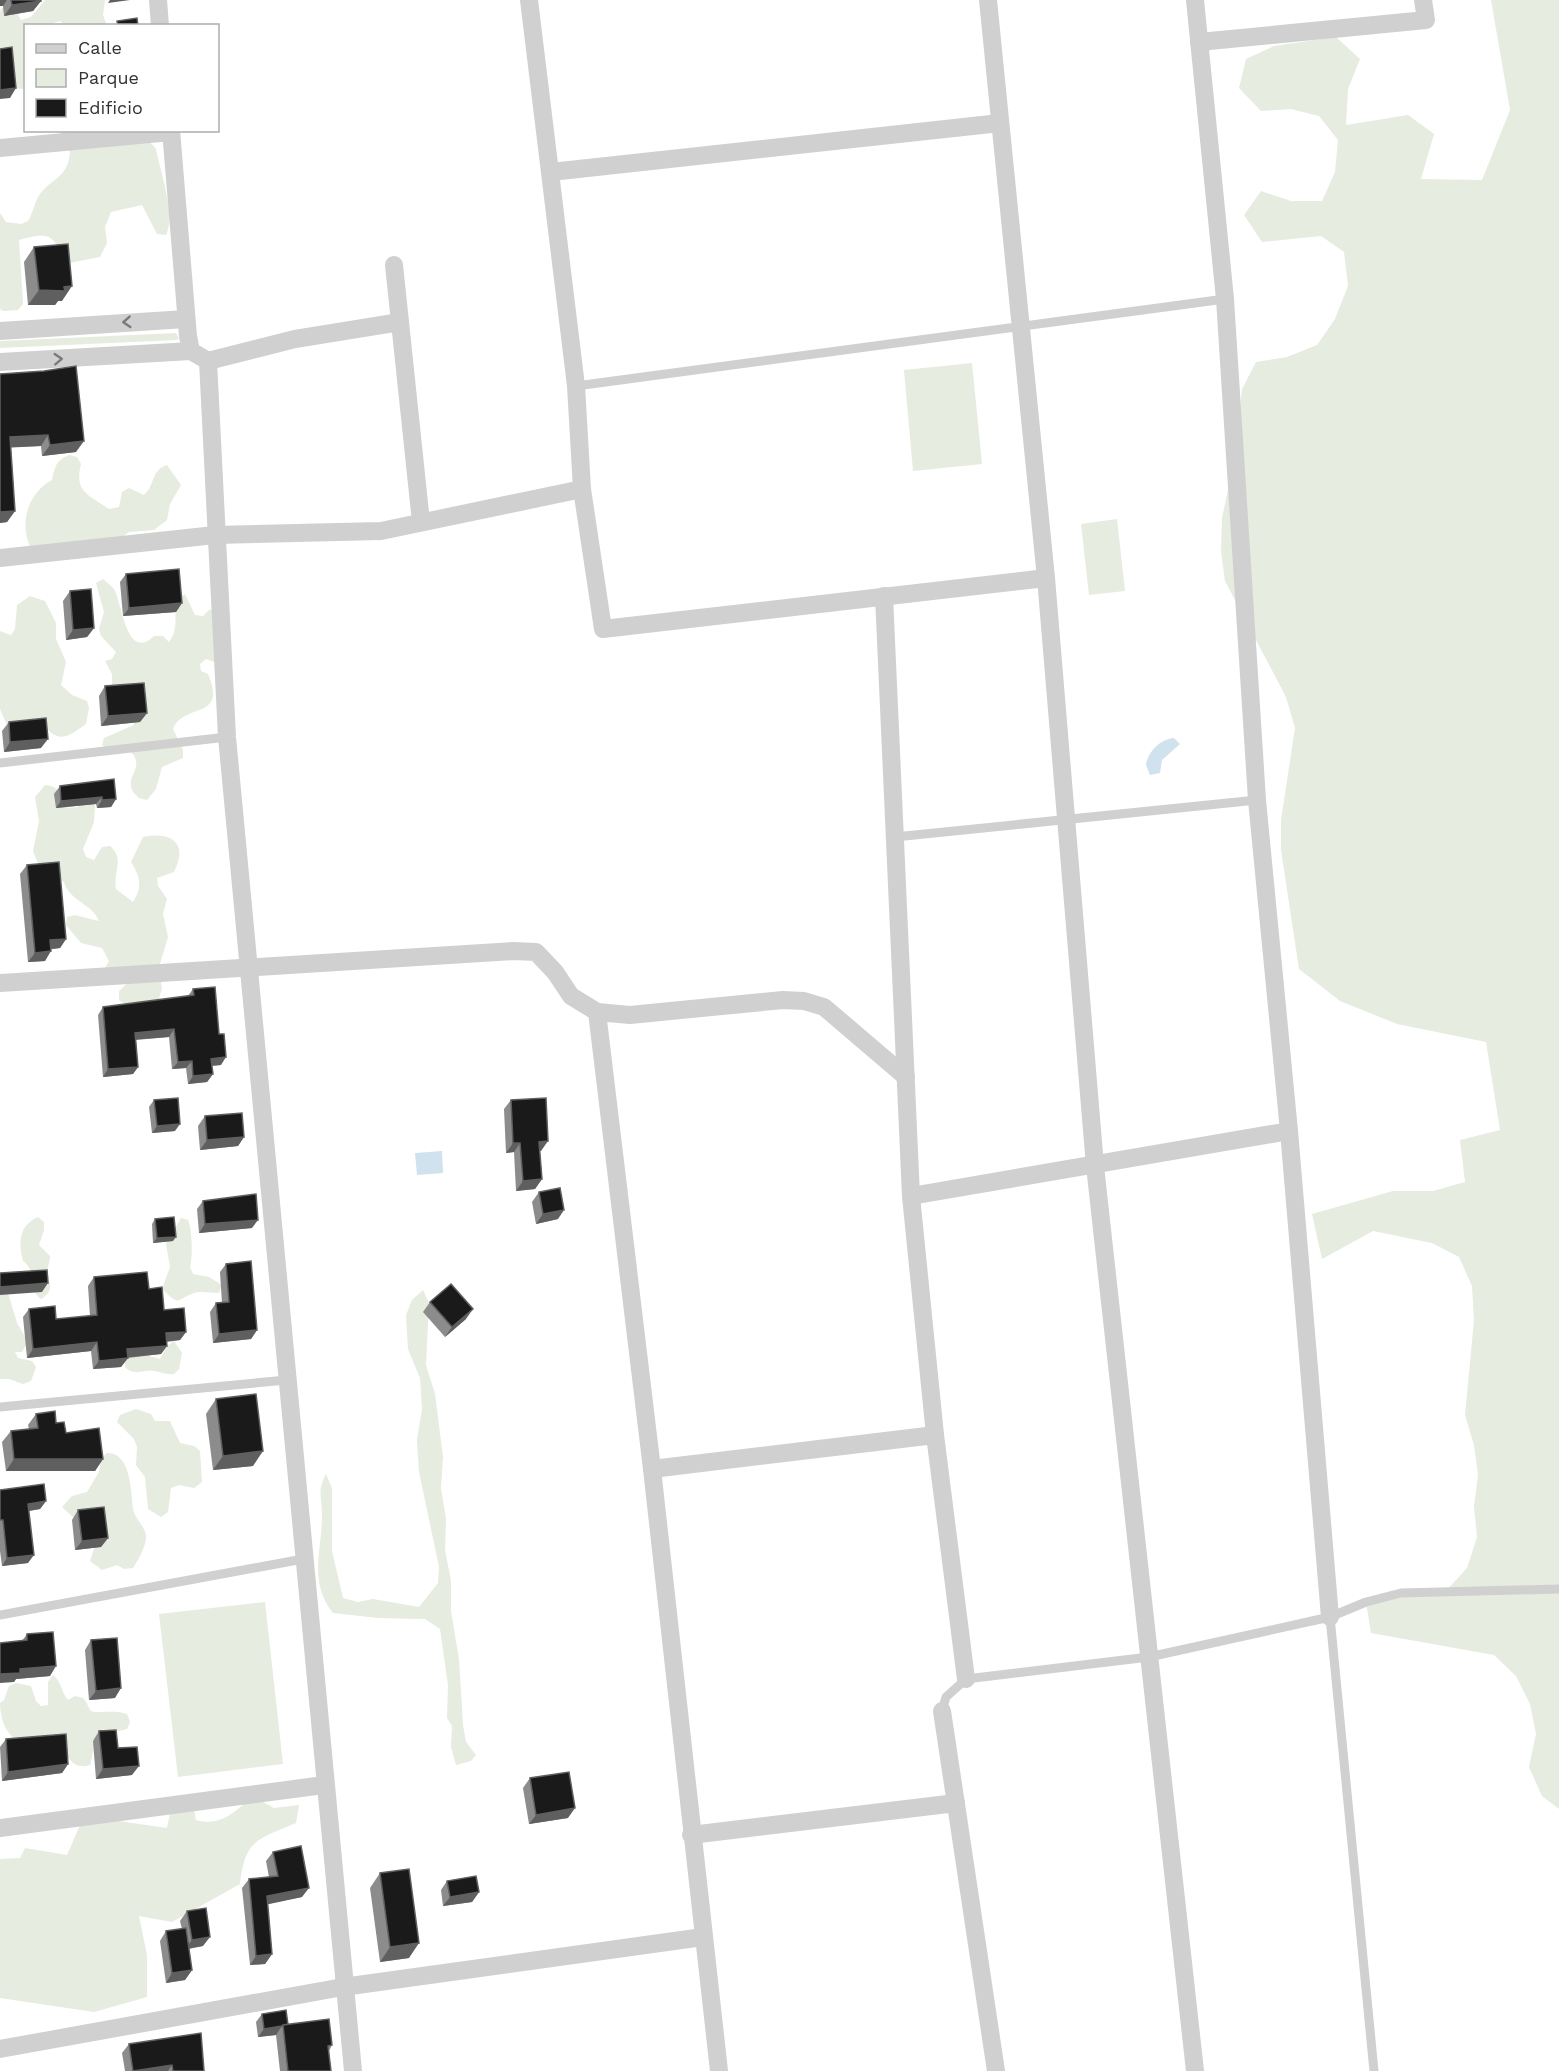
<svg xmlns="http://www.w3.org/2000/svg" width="1559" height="2071" viewBox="0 0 1559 2071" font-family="'Work Sans',sans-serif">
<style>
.green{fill:#e6ecdf}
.water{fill:#cfe2ee}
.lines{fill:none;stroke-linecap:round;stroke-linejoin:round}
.lane{stroke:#d0d0d0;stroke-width:9}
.street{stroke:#d0d0d0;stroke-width:18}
.wall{fill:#8c8c8c}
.shaded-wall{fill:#5f5f5f}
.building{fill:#1a1a1a;stroke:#5f5f5f;stroke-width:1.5}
.oneway{stroke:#7a7a7a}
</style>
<rect width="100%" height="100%" fill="#fff"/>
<g class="green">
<path d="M45 0H105L103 15 106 23 104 25H65L60 21 47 25 26 26 25 89 10 88 0 71V11L2 8 13 7 21 20 31 17Z"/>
<path d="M1491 0H1559V1809L1542 1796 1529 1767 1536 1734 1530 1704 1516 1676 1494 1655 1371 1633 1366 1602 1446 1591 1467 1568 1477 1537 1474 1506 1478 1475 1474 1445 1465 1415 1474 1320 1472 1286 1459 1257 1432 1243 1373 1231 1322 1259 1312 1214 1393 1191H1433L1465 1182 1460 1140 1500 1130 1486 1042 1397 1024 1340 1001 1299 969 1281 850V820L1295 728 1286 697 1225 581 1221 551 1222 518 1236 452 1242 389 1256 362 1287 357 1317 345 1335 319 1348 286 1344 252 1321 236 1262 242 1244 215 1261 191 1291 201H1322L1335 172 1338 140 1319 116 1291 109 1261 111 1239 88 1246 59 1274 46 1336 37 1360 59 1348 89 1346 125 1408 115 1434 134 1421 179 1482 180 1510 110Z"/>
<path d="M60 131C89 131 136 121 156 149 160 170 176 216 166 235L157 234 142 205 111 212 105 227 107 243 100 257 69 263C51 238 55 230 19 240L23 304 18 310 3 311 0 309V213L6 222 21 224 28 221C34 212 34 202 40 194 52 178 68 178 70 152L61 139Z"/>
<path d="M176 333 179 338 177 340 0 348V341Z"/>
<path d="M972 363 982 464 913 471 904 370Z"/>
<path d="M69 455 77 457 81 464C74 492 88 494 109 509L119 507 122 492 129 488 144 495C156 484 150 471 167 465L181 485 170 504 167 520 154 530 129 532 110 547 32 550C18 526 27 493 52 480 55 467 56 460 69 455Z"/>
<path d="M1117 519 1125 591 1089 595 1081 524Z"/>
<path d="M103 579C106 582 111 585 114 589 122 602 126 663 154 636H163L169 642C183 624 167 604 185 594L195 615 203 616 209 610 217 609 220 664 206 659 200 664 201 671 208 674C228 721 183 702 173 729L183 750V758L162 767 156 789 147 800 139 798C117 779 148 770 131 752L108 750 102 745 104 738 134 725 135 706 112 690V674L105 661 112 659 116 652 101 636 99 629 104 612 96 583Z"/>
<path d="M30 596 45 601 56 623V639L66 662 61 685 72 695 87 701 89 708 86 724C64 740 58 743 40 721L9 730 0 709V631L11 635 15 629 17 605Z"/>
<path d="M45 785C58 786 60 793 62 805L69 808 78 807 79 798 86 796 95 805 94 822 83 849 86 857 94 860 102 847 110 846C125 859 113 872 116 889L133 902C143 887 140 876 131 862L143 837C171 831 189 843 174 872L157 878 158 886 167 899 163 914 168 937 159 967 162 989 157 1004H125L119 1000V991L132 979 105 968 109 961 102 948 81 943 66 925 67 917 75 915 99 921C93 904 69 901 64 882L39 866 33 851 39 821 35 797Z"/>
<path d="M38 1217 44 1222V1230L39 1245 50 1256C50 1262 47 1267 48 1272 49 1284 55 1291 41 1299 26 1288 38 1271 23 1261 18 1243 19 1225 38 1217Z"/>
<path d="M181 1218 188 1220C192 1228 193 1257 190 1267L193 1274 209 1277 222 1285 219 1293C211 1293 201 1291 194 1293 175 1300 181 1307 162 1289L170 1267 166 1244Z"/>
<path d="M0 1286 8 1293 17 1323 25 1337 26 1345 22 1352H15L18 1358 32 1361 36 1367 31 1381 23 1384 9 1379H0Z"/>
<path d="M423 1290 429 1303 426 1365 435 1394 443 1457 441 1488 446 1519 445 1550 451 1581V1611L459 1659 463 1725 466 1742 476 1755 471 1761 456 1765 451 1747 452 1726 447 1718 448 1685 440 1629 425 1619 378 1618 333 1613C309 1582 321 1554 322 1519 323 1499 316 1493 326 1474L332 1488V1551L343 1598 358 1602 373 1599 419 1607 438 1583 439 1567 419 1472 417 1440 422 1409 420 1378 408 1349 406 1315 412 1300Z"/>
<path d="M126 1336 138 1353 160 1359 167 1346 174 1341 182 1353 179 1369 174 1374C166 1375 162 1372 154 1371 141 1369 135 1377 125 1367Z"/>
<path d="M136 1409 151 1414 155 1421H170L180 1443 194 1446 200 1451 202 1482 194 1488 179 1485 171 1488 168 1512 161 1517 148 1509 145 1477 136 1465 137 1447 134 1439 117 1422 120 1415Z"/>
<path d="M107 1453C131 1452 131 1492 133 1509 135 1520 147 1527 146 1539 145 1548 138 1560 133 1568L124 1569 117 1565 102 1570 90 1561 95 1546 74 1518 62 1507 72 1496 87 1492 99 1472 101 1458Z"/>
<path d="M265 1602 283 1764 178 1777 159 1614Z"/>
<path d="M53 1675C62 1682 61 1692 68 1700L75 1696 83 1698C87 1702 88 1707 91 1711 95 1714 115 1709 127 1714L130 1722 127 1729 119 1731 103 1729 97 1734 90 1765C74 1770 68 1759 63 1746L14 1738C4 1731 0 1715 0 1703L4 1700 9 1686 16 1683 31 1686 36 1701 41 1706 48 1705V1682Z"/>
<path d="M191 1795 196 1820C220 1827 236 1812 252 1796L274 1808 299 1805 296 1823C258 1839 245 1839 240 1884L172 1922 139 1916 147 1955V1997L94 2012 0 1998V1859L20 1858 25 1848 67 1855 84 1816 167 1828 170 1813Z"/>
</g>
<g class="water">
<path d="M1174 738 1180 744 1162 760 1160 773 1150 775 1146 765C1148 752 1160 739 1174 738Z"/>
<path d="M442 1151 443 1173 417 1175 415 1153Z"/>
</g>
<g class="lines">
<g class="lane">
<path d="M576 386 1225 299"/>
<path d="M0 763 227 737"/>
<path d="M895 837 1257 800"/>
<path d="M0 1407 287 1380"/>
<path d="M0 1615 303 1559"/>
<path d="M1330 1617 1374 2071"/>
<path d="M942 1711 946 1697 966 1679 1149 1657 1330 1617 1366 1602 1401 1593 1559 1589"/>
</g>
<g class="street">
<path d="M158 0 160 26"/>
<path d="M529 0 576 386 582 489 603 629 1046 578"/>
<path d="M988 0 1046 578 1095 1166 1195 2071"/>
<path d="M1195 0 1225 299 1257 800 1289 1131 1330 1617"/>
<path d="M1199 42 1426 20 1423 0"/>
<path d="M171 130 188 336 191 351 208 361 227 737 353 2071"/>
<path d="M0 148 171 132"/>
<path d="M551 172 1000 123"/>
<path d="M394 265 421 522"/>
<path d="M0 331 186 319"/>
<path d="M208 361 295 339 400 322"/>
<path d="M0 362 191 351"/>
<path d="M0 558 215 535 381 531 582 489"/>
<path d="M884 596 911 1196 935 1435 966 1679"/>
<path d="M0 983 514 951 536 952 555 972 571 996 597 1012 630 1015 783 1000 804 1001 824 1007 906 1077"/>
<path d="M597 1012 652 1469 719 2071"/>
<path d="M911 1196 1289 1131"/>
<path d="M652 1469 935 1435"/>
<path d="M942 1711 996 2071"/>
<path d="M0 1828 324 1785"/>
<path d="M691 1835 956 1803"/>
<path d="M0 2049 343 1987 703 1937"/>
</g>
</g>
<g class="wall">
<path d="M0 0H41V1L33 11 4 16 3 6Z"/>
<path d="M34 247 62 301H58L55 305H28L24 262Z"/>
<path d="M0 374 76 452 42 456 41 446 11 447 15 511 7 522 0 523Z"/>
<path d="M126 574 182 603 176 612 123 616 120 582Z"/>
<path d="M70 591 94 628 87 637 66 640 63 601Z"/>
<path d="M105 686 147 713 140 722 101 726 99 696Z"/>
<path d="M9 722 41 748 4 752 2 731Z"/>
<path d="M60 786 116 799 111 807 97 808 96 804 56 808 54 794Z"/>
<path d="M27 865 66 939 60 948 51 949 45 961 28 962 20 874Z"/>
<path d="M193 989 221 1065 212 1066 213 1074 207 1082 188 1084 186 1068 172 1069 169 1037 136 1040 138 1067 133 1074 103 1077 98 1015 103 1007 188 996Z"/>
<path d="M154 1100 175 1131 152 1133 149 1107Z"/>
<path d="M511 1100 541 1151H540L542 1179 535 1189 516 1191 514 1152 506 1153 504 1109Z"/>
<path d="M205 1116 244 1137 238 1146 200 1150 198 1126Z"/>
<path d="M539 1192 558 1219 536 1224 532 1202Z"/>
<path d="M203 1201 252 1228 199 1233 197 1209Z"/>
<path d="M155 1219 173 1241 153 1243 152 1224Z"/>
<path d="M226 1264 257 1330 251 1339 213 1343 210 1312 216 1303H222L220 1272Z"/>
<path d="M94 1277 149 1289 164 1310 186 1332 180 1340 167 1342V1346L161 1354 128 1358 121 1367 93 1369 91 1351 27 1358 23 1317 29 1309 56 1319 90 1316 88 1286Z"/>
<path d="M430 1302 466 1319 445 1337 423 1312Z"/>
<path d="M216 1399 253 1466 213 1470 206 1414Z"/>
<path d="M36 1414 56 1423 66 1433 103 1459 95 1471H6L2 1442 11 1431 29 1429 28 1425Z"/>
<path d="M0 1490 46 1501 40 1509 29 1511 28 1563 2 1566 0 1551Z"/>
<path d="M78 1510 108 1538 101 1547 75 1550 72 1520Z"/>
<path d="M27 1634 50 1676 16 1679 14 1682 22 1641Z"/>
<path d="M91 1640 115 1698 89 1700 85 1650Z"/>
<path d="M99 1731 118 1748 132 1775 96 1779 93 1741Z"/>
<path d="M6 1739 68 1764 62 1773 2 1781 0 1747Z"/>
<path d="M530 1778 568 1818 529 1824 523 1788Z"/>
<path d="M273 1852 302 1897 267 1904 272 1954 265 1964 250 1965 242 1888 249 1879 269 1877 266 1861Z"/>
<path d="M380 1873 409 1958 380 1962 370 1888Z"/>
<path d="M447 1881 479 1892 472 1902 443 1906 441 1890Z"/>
<path d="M187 1911 203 1946 189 1949 192 1970 185 1980 166 1983 160 1941 166 1931 182 1929 180 1921Z"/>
<path d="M262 2014 288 2025 332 2045 329 2051 331 2071H280L276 2035 258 2037 256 2022Z"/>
<path d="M129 2044 204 2071H125L122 2053Z"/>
</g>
<g class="shaded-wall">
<path d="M0 0H7L3 6H0Z"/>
<path d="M110 0H130L108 3Z"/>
<path d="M41 1 33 11 4 16 12 5Z"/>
<path d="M16 88 10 98 0 99V90Z"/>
<path d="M72 286 62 301H58L55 305H28L39 290Z"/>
<path d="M48 435 41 446 2 448 10 437Z"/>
<path d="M84 441 76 452 42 456 50 445Z"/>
<path d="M15 511 7 522 0 523V512Z"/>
<path d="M182 603 176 612 123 616 129 608Z"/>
<path d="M94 628 87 637 66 640 73 630Z"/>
<path d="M147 713 140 722 101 726 108 716Z"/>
<path d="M48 739 41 748 4 752 10 742Z"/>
<path d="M102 797 96 804 56 808 61 801Z"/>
<path d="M116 799 111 807 97 808 102 800Z"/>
<path d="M66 939 60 948 44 950 50 940Z"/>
<path d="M51 951 45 961 28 962 35 953Z"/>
<path d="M174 1029 169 1037 130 1040 135 1033Z"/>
<path d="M226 1057 221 1065 206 1066 211 1059Z"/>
<path d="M192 1061 186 1068 172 1069 178 1062Z"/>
<path d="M138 1067 133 1074 103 1077 108 1069Z"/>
<path d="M213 1074 207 1082 188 1084 193 1076Z"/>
<path d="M180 1124 175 1131 152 1133 157 1126Z"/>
<path d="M244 1137 238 1146 200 1150 207 1140Z"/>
<path d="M548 1141 541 1151H532L539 1142Z"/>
<path d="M513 1143H520L514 1152 506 1153Z"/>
<path d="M542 1179 535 1189 516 1191 523 1181Z"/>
<path d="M564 1210 558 1219 536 1224 543 1214Z"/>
<path d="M258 1220 252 1228 199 1233 205 1224Z"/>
<path d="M176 1237 173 1241 153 1243 157 1238Z"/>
<path d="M48 1283 42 1292 0 1295V1287Z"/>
<path d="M473 1309 466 1319 445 1337 452 1327Z"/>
<path d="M257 1330 251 1339 213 1343 219 1334Z"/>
<path d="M186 1332 180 1340 160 1342 166 1333Z"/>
<path d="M97 1342 91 1351 27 1358 33 1349Z"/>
<path d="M167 1346 161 1354 121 1358 127 1349Z"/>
<path d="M128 1358 121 1367 93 1369 99 1361Z"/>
<path d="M263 1451 253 1466 213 1470 223 1456Z"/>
<path d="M14 1459H103L95 1471H6Z"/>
<path d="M46 1501 40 1509 22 1512 28 1504Z"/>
<path d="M108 1538 101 1547 75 1550 82 1541Z"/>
<path d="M34 1555 28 1563 2 1566 7 1558Z"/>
<path d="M56 1666 50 1676 16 1679 14 1682 0 1683V1674L20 1669Z"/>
<path d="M121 1688 115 1698 89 1700 96 1691Z"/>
<path d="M68 1764 62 1773 2 1781 8 1772Z"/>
<path d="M139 1766 132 1775 96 1779 103 1769Z"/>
<path d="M575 1808 568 1818 529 1824 536 1815Z"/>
<path d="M309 1888 302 1897 260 1906 267 1896Z"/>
<path d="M479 1892 472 1902 443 1906 450 1897Z"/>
<path d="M210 1937 203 1946 185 1949 192 1940Z"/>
<path d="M419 1943 409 1958 380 1962 390 1947Z"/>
<path d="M272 1954 265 1964 250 1965 256 1956Z"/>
<path d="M192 1970 185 1980 166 1983 172 1973Z"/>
<path d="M282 2026 276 2035 258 2037 264 2029Z"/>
<path d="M172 2065 168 2071H132H133Z"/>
</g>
<g class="building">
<path d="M11 0H41V1L12 5Z"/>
<path d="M137 18 138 26H118L117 21Z"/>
<path d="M12 47 16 88 0 90V49Z"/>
<path d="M68 244 72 286 64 287 65 291 39 290 34 247Z"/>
<path d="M76 366 84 441 50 445 48 435 10 437 15 511 0 512V374L44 371Z"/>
<path d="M179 569 182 603 129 608 126 574Z"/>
<path d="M91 589 94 628 73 630 70 591Z"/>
<path d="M144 683 147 713 108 716 105 686Z"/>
<path d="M46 718 48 739 10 742 9 722Z"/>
<path d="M114 779 116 799 102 800V797L61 801 60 786Z"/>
<path d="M59 862 66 939 50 940 51 951 35 953 27 865Z"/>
<path d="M215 987 219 1034H224L226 1057 211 1059 213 1074 193 1076 192 1061 178 1062 174 1029 135 1033 138 1067 108 1069 103 1007 194 995 193 989Z"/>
<path d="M178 1098 180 1124 157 1126 154 1100Z"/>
<path d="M546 1098 548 1141 539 1142 542 1179 523 1181 520 1143H513L511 1100Z"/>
<path d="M242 1113 244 1137 207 1140 205 1116Z"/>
<path d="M560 1188 564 1210 543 1214 539 1192Z"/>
<path d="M256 1194 258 1220 205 1224 203 1201Z"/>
<path d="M174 1217 176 1237 157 1238 155 1219Z"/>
<path d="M251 1261 257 1330 219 1334 216 1303 229 1302 226 1264Z"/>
<path d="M47 1270 48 1283 0 1287V1273Z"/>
<path d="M147 1272 149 1289 162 1287 164 1310 184 1308 186 1332 166 1333 167 1346 127 1349 128 1358 99 1361 97 1342 33 1349 29 1309 55 1306 56 1319 97 1315 94 1277Z"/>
<path d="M451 1284 473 1309 452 1327 430 1302Z"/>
<path d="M256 1394 263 1451 223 1456 216 1399Z"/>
<path d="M55 1411 56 1423 64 1422 66 1433 99 1428 103 1459H14L11 1431 38 1428 36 1414Z"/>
<path d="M44 1484 46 1501 28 1504 34 1555 7 1558 3 1520H0V1490Z"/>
<path d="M104 1507 108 1538 82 1541 78 1510Z"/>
<path d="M53 1632 56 1666 20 1669V1673L0 1674V1643L27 1640V1634Z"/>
<path d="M117 1638 121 1688 96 1691 91 1640Z"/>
<path d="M116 1730 118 1748 137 1747 139 1766 103 1769 99 1731Z"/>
<path d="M66 1734 68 1764 8 1772 6 1739Z"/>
<path d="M569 1772 575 1808 536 1815 530 1778Z"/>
<path d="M301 1846 309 1888 267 1896 272 1954 256 1956 249 1879 278 1876 273 1852Z"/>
<path d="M409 1869 419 1943 390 1947 380 1873Z"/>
<path d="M476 1876 479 1892 450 1897 447 1881Z"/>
<path d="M206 1908 210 1937 192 1940 187 1911Z"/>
<path d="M186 1928 192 1970 172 1973 166 1931Z"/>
<path d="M286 2010 288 2025 264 2029 262 2014Z"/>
<path d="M329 2019 332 2045 328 2046 331 2071H288L283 2025Z"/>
<path d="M201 2033 204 2071H173L172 2065 133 2071 129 2044Z"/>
</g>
<defs><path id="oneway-chevron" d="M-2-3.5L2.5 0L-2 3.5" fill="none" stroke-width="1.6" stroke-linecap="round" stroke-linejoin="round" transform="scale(1.5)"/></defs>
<g class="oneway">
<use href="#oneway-chevron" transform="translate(127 322) rotate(176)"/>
<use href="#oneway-chevron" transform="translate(58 359) rotate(-3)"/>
</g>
<rect x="24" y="24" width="195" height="108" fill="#ffffff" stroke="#adadad" stroke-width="1.5"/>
<rect x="36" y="44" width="30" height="9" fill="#d0d0d0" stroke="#adadad" stroke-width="1.5"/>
<text x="78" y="54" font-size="18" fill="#333333">Calle</text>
<rect x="36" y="69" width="30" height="18" fill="#e6ecdf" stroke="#adadad" stroke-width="1.5"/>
<text x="78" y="84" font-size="18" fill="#333333">Parque</text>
<rect x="36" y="99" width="30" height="18" fill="#1a1a1a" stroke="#adadad" stroke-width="1.5"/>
<text x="78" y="114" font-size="18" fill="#333333">Edificio</text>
</svg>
